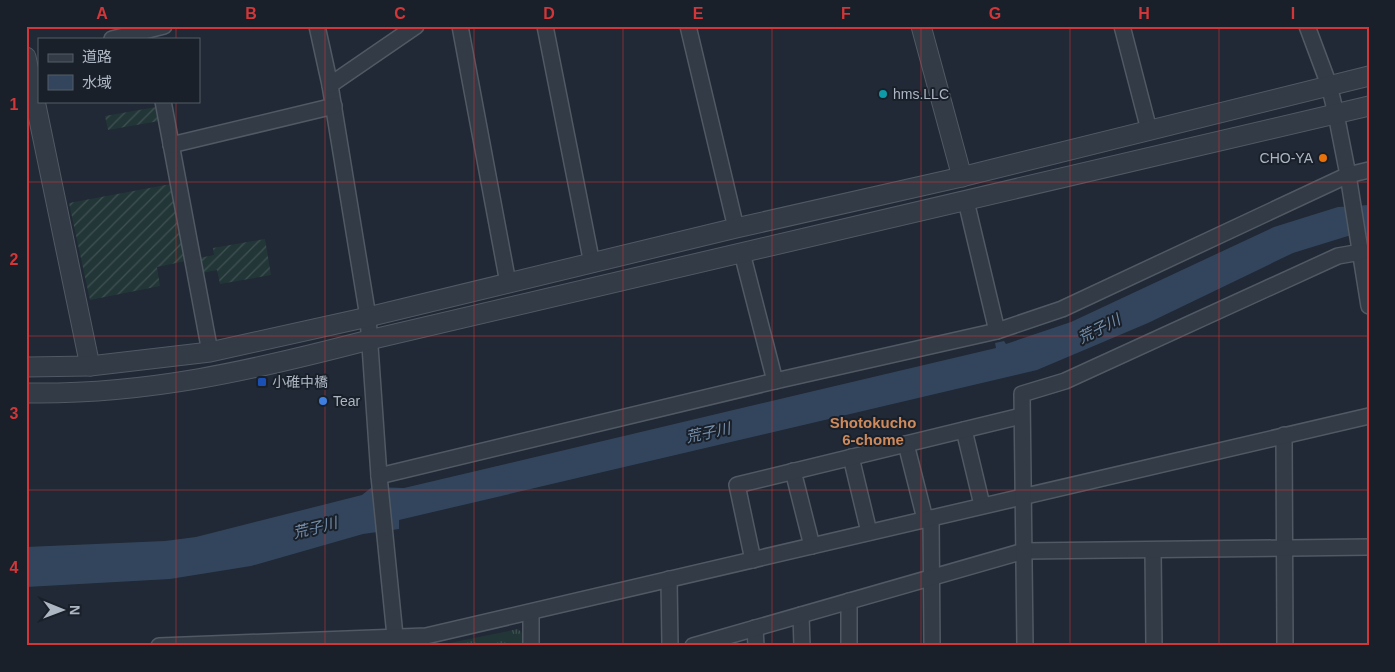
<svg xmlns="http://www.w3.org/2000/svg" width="1395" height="672" viewBox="0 0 1395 672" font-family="Arial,'Noto Sans JP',sans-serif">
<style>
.park{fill:url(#park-tufts)}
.garden{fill:url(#garden-furrows)}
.water{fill:#33455c}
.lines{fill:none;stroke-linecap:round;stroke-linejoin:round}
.minor-casing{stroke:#505964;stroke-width:18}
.tertiary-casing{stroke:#505964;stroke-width:21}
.minor{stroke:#333b46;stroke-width:15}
.tertiary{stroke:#333b46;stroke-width:19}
.grid{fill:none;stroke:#d23638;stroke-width:1;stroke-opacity:0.55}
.culture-dot{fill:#0f9aa8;stroke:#19202a;stroke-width:2}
.food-dot{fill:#e8710a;stroke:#19202a;stroke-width:2}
.transit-dot{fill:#1a4fb4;stroke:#19202a;stroke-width:2}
.shop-dot{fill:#3f7fe0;stroke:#19202a;stroke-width:2}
.labels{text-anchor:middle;stroke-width:4;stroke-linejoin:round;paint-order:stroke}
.poi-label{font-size:14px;fill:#adb6c3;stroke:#19202a;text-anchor:start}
.water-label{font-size:15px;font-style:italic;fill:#758eaa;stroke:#19202a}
.neighbourhood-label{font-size:15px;font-weight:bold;fill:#cf8a5c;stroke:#19202a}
.neatline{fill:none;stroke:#d23638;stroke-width:2}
.grid-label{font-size:16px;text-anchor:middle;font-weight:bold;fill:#d23638}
</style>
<defs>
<pattern id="park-tufts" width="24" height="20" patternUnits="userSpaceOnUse" patternTransform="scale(1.25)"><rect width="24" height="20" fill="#233637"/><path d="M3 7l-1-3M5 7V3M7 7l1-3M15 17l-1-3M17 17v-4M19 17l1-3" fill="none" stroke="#405152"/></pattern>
<pattern id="garden-furrows" width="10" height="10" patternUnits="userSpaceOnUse" patternTransform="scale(1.25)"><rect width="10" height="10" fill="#233637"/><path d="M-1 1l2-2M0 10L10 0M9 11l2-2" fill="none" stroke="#405152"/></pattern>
</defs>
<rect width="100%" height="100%" fill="#202935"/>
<path class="park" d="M518 629 525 636 526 646H435Z"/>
<g class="garden">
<path d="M156 107 159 121 108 130 105 116Z"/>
<path d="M171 184 186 261 157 267 160 286 90 300 69 203Z"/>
<path d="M265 239 271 275 220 284 217 270 202 273 199 258 214 255 213 248Z"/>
</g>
<path class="water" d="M1369 205V235L1348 236 1293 253 1148 323 1037 370 399 520V529L363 534 251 566 170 579 26 587V547L165 541 196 537 362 495 372 487 404 488 996 348 995 343 1004 341 1006 344 1071 322 1274 227 1338 207Z"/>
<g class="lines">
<g class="minor-casing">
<g id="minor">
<path d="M317 26 330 85 368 317 379 476 396 646"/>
<path d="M460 26 508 283"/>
<path d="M545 26 592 264"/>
<path d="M688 26 736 228"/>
<path d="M1122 26 1149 130"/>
<path d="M1307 26 1329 85 1336 114 1348 175 1369 306"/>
<path d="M112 39 164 26"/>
<path d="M330 85 416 26"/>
<path d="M163 101 210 352"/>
<path d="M171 145 334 106"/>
<path d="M997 331 1062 309 1348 175 1369 170"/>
<path d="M775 381 997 331 966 201"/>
<path d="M964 430 982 505"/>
<path d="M1284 435 1285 646"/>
<path d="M906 444 925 519"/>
<path d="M851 457 869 532"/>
<path d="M793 471 812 546"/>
<path d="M379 476 775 381 742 253"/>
<path d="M931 518 932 646"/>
<path d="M1153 550 1154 646"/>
<path d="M753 560 737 485 1021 416"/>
<path d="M669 579 670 646"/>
<path d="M849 601V646"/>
<path d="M531 613V646"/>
<path d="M801 615 802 646"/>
<path d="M755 628 756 646"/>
<path d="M159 646 426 636 1369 416"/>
<path d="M693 646 1024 551 1369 547"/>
<path d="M1025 646 1022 394 1065 381 1338 256 1361 252"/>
</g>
</g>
<g class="tertiary-casing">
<g id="tertiary">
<path d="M921 26 962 177"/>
<path d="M26 57 90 366"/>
<path d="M26 367 90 366 210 352 368 317 736 228 957 178 1369 76"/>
<path d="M26 393C147 395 254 370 369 340L1369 106"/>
</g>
</g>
<use href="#minor" class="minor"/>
<use href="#tertiary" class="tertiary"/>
</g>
<path class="grid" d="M176 26V39M325 26V646M474 26V646M623 26V646M772 26V646M921 26V646M1070 26V646M1219 26V646M176 101V646M26 182H1369M26 336H1369M26 490H1369"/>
<circle class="culture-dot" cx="883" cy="94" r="5"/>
<circle class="food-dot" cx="1323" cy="158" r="5"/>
<rect class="transit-dot" x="257" y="377" width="10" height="10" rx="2.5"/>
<circle class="shop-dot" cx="323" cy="401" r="5"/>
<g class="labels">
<g class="poi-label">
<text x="893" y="99">hms.LLC</text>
<text x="1313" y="163" text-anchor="end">CHO-YA</text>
<text x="272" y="387">小碓中橋</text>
<text x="333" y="406">Tear</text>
</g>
<g class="water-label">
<text transform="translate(1099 329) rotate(-27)" y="5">荒子川</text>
<text transform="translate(708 433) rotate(-12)" y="5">荒子川</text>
<text transform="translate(315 528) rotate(-14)" y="5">荒子川</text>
</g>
<g class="neighbourhood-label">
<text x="873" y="428">Shotokucho<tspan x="873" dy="17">6-chome</tspan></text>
</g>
</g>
<rect width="1395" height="672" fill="none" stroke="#19202a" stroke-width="55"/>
<rect x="38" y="38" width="162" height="65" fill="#19202a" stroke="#545c67"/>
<rect x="48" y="54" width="25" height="8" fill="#333b46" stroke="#545c67"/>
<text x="82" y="62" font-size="15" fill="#adb6c3">道路</text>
<rect x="48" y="75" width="25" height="15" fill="#33455c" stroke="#545c67"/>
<text x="82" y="88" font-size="15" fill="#adb6c3">水域</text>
<g transform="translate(62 610) rotate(91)" stroke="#19202a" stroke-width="4" paint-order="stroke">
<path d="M0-4L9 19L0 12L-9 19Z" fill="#adb6c3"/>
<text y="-8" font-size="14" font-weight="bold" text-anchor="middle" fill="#adb6c3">N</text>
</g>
<rect x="28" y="28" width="1340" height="616" class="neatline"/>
<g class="grid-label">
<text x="102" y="19">A</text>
<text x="251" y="19">B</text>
<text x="400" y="19">C</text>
<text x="549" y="19">D</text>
<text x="698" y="19">E</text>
<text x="846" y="19">F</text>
<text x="995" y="19">G</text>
<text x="1144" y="19">H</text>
<text x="1293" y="19">I</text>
<text x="14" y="110">1</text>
<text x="14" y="265">2</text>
<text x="14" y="419">3</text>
<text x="14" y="573">4</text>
</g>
</svg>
